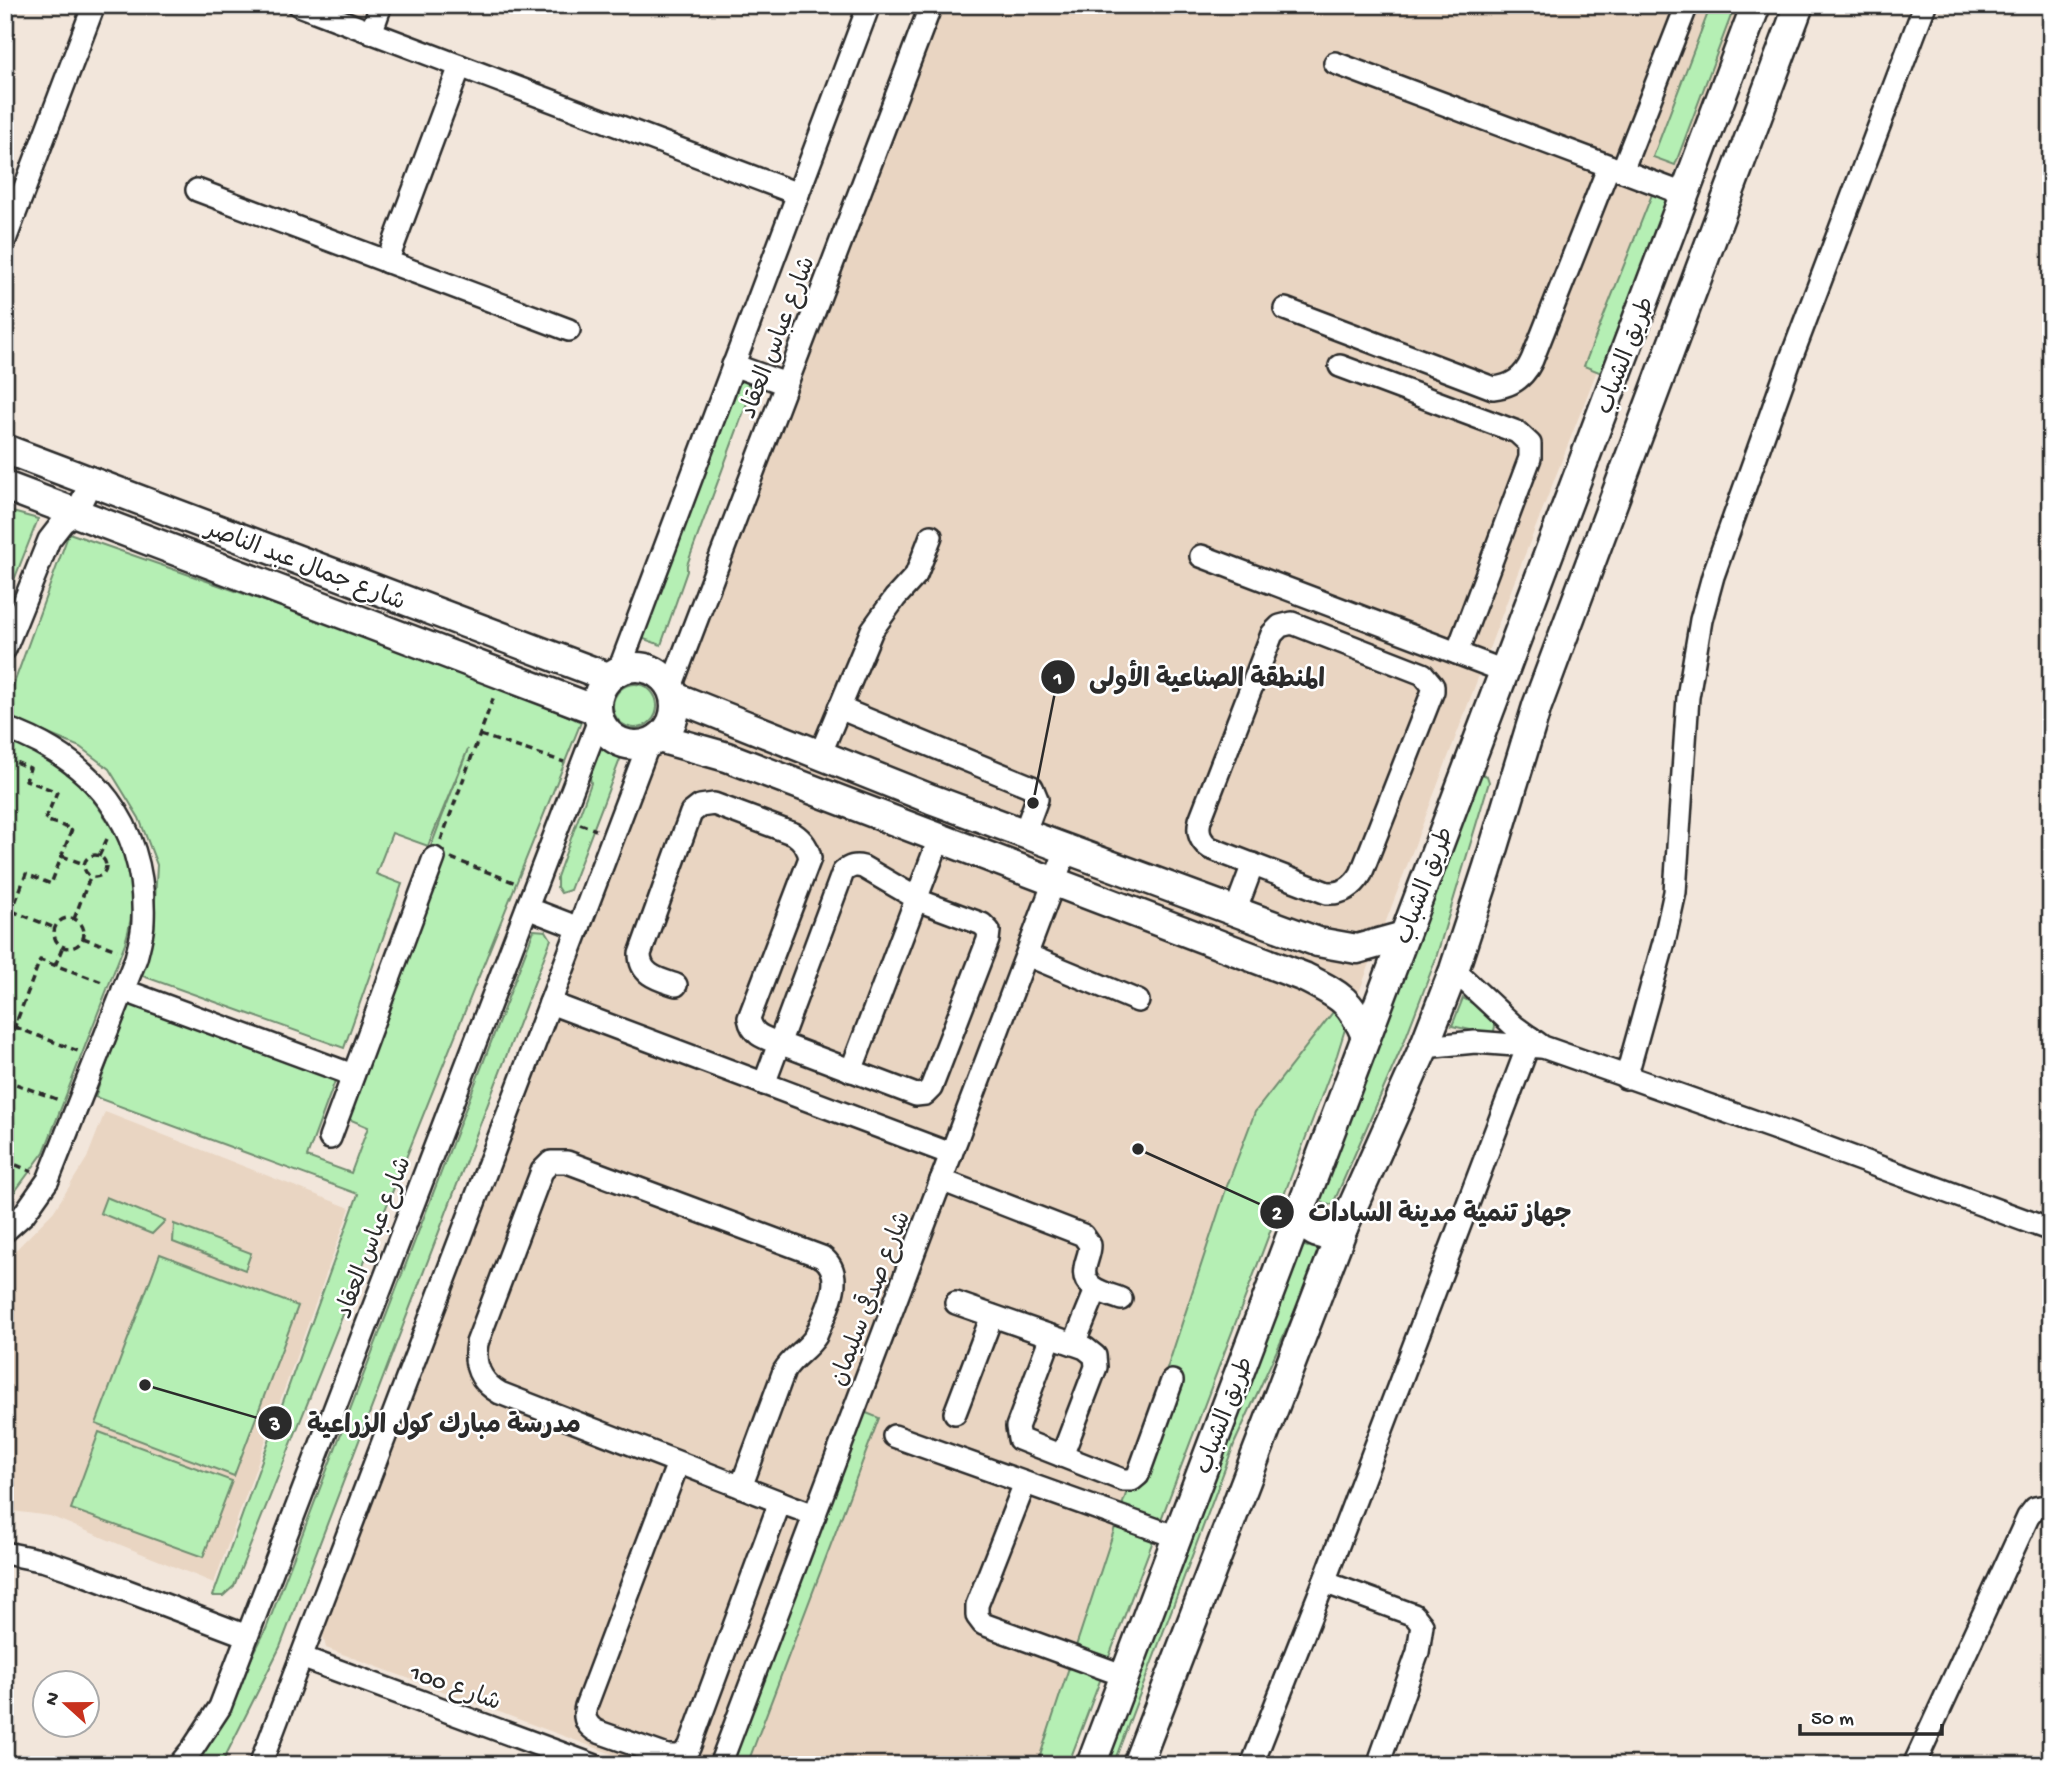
<svg xmlns="http://www.w3.org/2000/svg" width="2056" height="1770" viewBox="0 0 2056 1770" font-family="'Gochi Hand','Playpen Sans Arabic',sans-serif">
<style>
.built{fill:#e9d5c2}
.green{fill:#b5efb4;stroke:#708d70;stroke-width:2}
.lines{fill:none;stroke-linecap:round;stroke-linejoin:round}
.minor-casing{stroke:#2b2b2b;stroke-width:26}
.major-casing{stroke:#2b2b2b;stroke-width:33}
.path{stroke:#2b2b2b;stroke-width:3.5;stroke-dasharray:7 5;stroke-linecap:butt}
.minor{stroke:#fff;stroke-width:21}
.major{stroke:#fff;stroke-width:28}
.labels{text-anchor:middle;stroke-width:5;stroke-linejoin:round;paint-order:stroke}
.street-label{font-size:24px;fill:#2b2b2b;stroke:#fff}
.leader{fill:none;stroke:#2b2b2b;stroke-width:2.5}
.callout-dot{fill:#2b2b2b;stroke:#fff;stroke-width:2.5}
.mark-label{font-size:21px;text-anchor:middle;font-weight:bold;fill:#fff}
.callout-label{font-size:26px;text-anchor:middle;font-weight:bold;fill:#2b2b2b;stroke:#fff;stroke-width:5;stroke-linejoin:round;paint-order:stroke}
</style>
<rect width="100%" height="100%" fill="#f2e6db"/>
<filter id="ink" filterUnits="userSpaceOnUse"><feTurbulence type="fractalNoise" baseFrequency=".0143" numOctaves="2"/><feDisplacementMap in="SourceGraphic" scale="14" xChannelSelector="R" yChannelSelector="G"/><feConvolveMatrix kernelMatrix="1 2 1 2 8 2 1 2 1" color-interpolation-filters="sRGB"/></filter>
<g filter="url(#ink)">
<g class="built">
<path d="M941 5H1740L1515 580 1067 1765H642L326 1648 321 1628Z"/>
<path d="M105 1112 350 1208 214 1583 50 1516 5 1510V1261L54 1211 87 1158Z"/>
</g>
<g class="green">
<path d="M1711 5H1735L1675 165 1653 157Z"/>
<path d="M1653 192 1673 200 1604 374 1584 366Z"/>
<path d="M743 381 751 386V392L687 565V571L661 645 641 638 737 383Z"/>
<path d="M5 510 38 519 5 603Z"/>
<path d="M69 533 494 681 581 722 234 1586 223 1596H213L358 1194 95 1097 132 995 339 1070 307 1157 351 1173 368 1127 330 1111 468 749 428 846 392 833 376 874 402 884 344 1048 137 974 153 935 157 865 139 818 109 769 80 747 10 718 5 708Z"/>
<circle cx="635" cy="706" r="22"/>
<path d="M5 740C26 747 45 754 63 767 76 777 85 791 95 803 128 847 142 889 125 943L44 1152 5 1205Z"/>
<path d="M599 741 616 749H624L570 890 561 893 557 887V877L591 783 590 777Z"/>
<path d="M1479 773 1487 776 1489 782 1435 961 1404 1042 1333 1204 1326 1205 1321 1200 1322 1193Z"/>
<path d="M534 930 546 931 551 939 280 1647 221 1765H190L218 1725 266 1629Z"/>
<path d="M1463 998 1497 1018 1493 1035 1452 1026Z"/>
<path d="M1337 1007 1342 1010 1346 1026 1337 1055 1068 1765H1037L1227 1186 1255 1112Z"/>
<path d="M106 1197 165 1221 152 1234 100 1213Z"/>
<path d="M174 1224 251 1253 245 1270 173 1242Z"/>
<path d="M1332 1230 1235 1442 1113 1765H1100L1301 1245 1308 1247Z"/>
<path d="M160 1254 298 1306 234 1476 96 1424Z"/>
<path d="M864 1412 879 1418 747 1765H725Z"/>
<path d="M99 1432 232 1481 203 1557 71 1509Z"/>
</g>
<g class="lines">
<g class="minor-casing">
<g id="minor">
<path d="M299 5 798 194"/>
<path d="M371 33 381 5"/>
<path d="M1335 63 1684 194"/>
<path d="M1622 171 1687 5"/>
<path d="M197 190 569 330"/>
<path d="M5 240 94 5"/>
<path d="M387 262 460 66"/>
<path d="M1285 309 1493 388C1512 386 1524 378 1532 360L1609 166"/>
<path d="M733 365 786 384"/>
<path d="M1340 366 1517 432 1530 444V458L1457 653"/>
<path d="M1201 556 1504 671"/>
<path d="M1292 623 1423 674 1433 686V691L1361 874C1353 887 1343 894 1327 893L1210 848C1200 841 1197 832 1200 820L1272 634 1280 626Z"/>
<path d="M5 649 49 540 63 522 76 513 91 482"/>
<path d="M619 670 869 5"/>
<path d="M671 687 931 5"/>
<path d="M839 708 1032 787 1037 799 1024 834"/>
<path d="M5 728C93 759 147 825 143 921 143 933 139 946 136 958L48 1180 24 1214 5 1231"/>
<path d="M820 755 872 630 895 598 916 575 931 536"/>
<path d="M527 908 579 928"/>
<path d="M1235 912 1253 864"/>
<path d="M1027 955 1138 1001"/>
<path d="M1454 970 1514 1026 1543 1047 1776 1129 2051 1230"/>
<path d="M676 985C658 979 640 975 640 954L691 813 700 806 714 804 794 834C803 840 808 847 810 858L749 1018C752 1035 764 1038 779 1043L916 1095 925 1094 931 1088 988 940 989 931 982 924 923 902 863 867C855 865 850 866 843 872L764 1084"/>
<path d="M123 990 353 1075"/>
<path d="M550 1003 951 1154"/>
<path d="M1424 1047 1475 1042 1540 1047"/>
<path d="M851 1071 939 839"/>
<path d="M1626 1078 1664 942 1675 892 1688 697 1701 620 1713 576 1790 361 1925 5"/>
<path d="M330 1138 434 858"/>
<path d="M941 1180 1083 1235 1090 1245C1090 1254 1086 1260 1085 1268 1081 1289 1106 1293 1121 1299"/>
<path d="M956 1303 1085 1348 1095 1356 1096 1367 1062 1456"/>
<path d="M1051 1336 1017 1427 1019 1439 1123 1480H1132L1138 1475 1172 1381"/>
<path d="M1074 1344 1096 1290"/>
<path d="M955 1413 992 1316"/>
<path d="M894 1436 1177 1537"/>
<path d="M678 1463 586 1706C583 1717 586 1725 596 1731L667 1756H680L689 1748 780 1502"/>
<path d="M1025 1483 977 1605V1616L983 1624 1125 1676"/>
<path d="M741 1487 784 1371C792 1357 807 1350 816 1336 825 1312 848 1276 822 1257L567 1162H551L542 1171 477 1343C473 1365 480 1382 500 1393L793 1507 815 1515"/>
<path d="M5 1553 45 1561 72 1570 247 1636"/>
<path d="M1324 1582 1414 1615 1422 1625 1418 1652 1378 1765"/>
<path d="M301 1657 593 1765"/>
<path d="M179 1765 193 1748 220 1707 599 720"/>
<path d="M260 1765 649 743"/>
<path d="M720 1765 1066 850"/>
<path d="M1252 1765 1324 1582 1531 1038"/>
<path d="M1914 1765 2028 1517 2035 1508 2051 1505"/>
</g>
</g>
<g class="major-casing">
<g id="major">
<path d="M5 449 608 677"/>
<path d="M5 486 596 710"/>
<circle cx="636" cy="706" r="39"/>
<path d="M675 697 931 799 1318 942 1357 949 1404 936"/>
<path d="M659 738 727 757 1304 977C1339 995 1350 999 1366 1036"/>
<path d="M1300 1212C1306 1233 1325 1241 1343 1228"/>
<path d="M1091 1765 1756 5"/>
<path d="M1137 1765 1343 1228 1424 1047 1454 970 1487 870 1537 706 1799 5"/>
</g>
</g>
<g class="path">
<path d="M480 735 564 762"/>
<path d="M5 758 30 768 26 780 57 792 45 820 72 829 51 884 26 874 12 911 5 908"/>
<path d="M580 824 596 830"/>
<path d="M441 840 494 696"/>
<circle cx="95" cy="866" r="11"/>
<path d="M62 856 84 864"/>
<path d="M99 856 107 839"/>
<path d="M451 858 516 883"/>
<path d="M12 911 55 928"/>
<circle cx="69" cy="933" r="15"/>
<path d="M74 919 90 877"/>
<path d="M83 938 117 950"/>
<path d="M55 966 63 946"/>
<path d="M5 1014 18 1019"/>
<path d="M15 1027 78 1051"/>
<path d="M5 1052 40 960 105 983"/>
<path d="M5 1080 59 1100"/>
<path d="M5 1160 32 1172"/>
</g>
<use href="#minor" class="minor"/>
<use href="#major" class="major"/>
</g>
</g>
<g class="labels">
<g class="street-label">
<text transform="translate(776 337) rotate(-69)" y="8">شارع عباس العقاد</text>
<text transform="translate(1624 355) rotate(-69)" y="8">طريق الشباب</text>
<text transform="translate(306 564) rotate(21)" y="8">شارع جمال عبد الناصر</text>
<text transform="translate(1423 885) rotate(-69)" y="8">طريق الشباب</text>
<text transform="translate(372 1237) rotate(-69)" y="8">شارع عباس العقاد</text>
<text transform="translate(869 1298) rotate(-69)" y="8">شارع صدقي سليمان</text>
<text transform="translate(1223 1415) rotate(-69)" y="8">طريق الشباب</text>
<text transform="translate(456 1686) rotate(20)" y="8">شارع 100</text>
</g>
</g>
<path class="leader" d="M1033 803L1058 677M1138 1149L1277 1212M145 1385L275 1423"/>
<g class="callout-dot">
<circle cx="1033" cy="803" r="7"/>
<circle cx="1138" cy="1149" r="7"/>
<circle cx="145" cy="1385" r="7"/>
<circle cx="1058" cy="677" r="18"/>
<circle cx="1277" cy="1212" r="18"/>
<circle cx="275" cy="1423" r="18"/>
</g>
<g class="mark-label">
<text x="1058" y="684">1</text>
<text x="1277" y="1219">2</text>
<text x="275" y="1430">3</text>
</g>
<g class="callout-label">
<text x="1207" y="686">المنطقة الصناعية الأولى</text>
<text x="1440" y="1221">جهاز تنمية مدينة السادات</text>
<text x="444" y="1432">مدرسة مبارك كول الزراعية</text>
</g>
<rect width="2056" height="1770" fill="none" stroke="#fff" stroke-width="28"/>
<rect x="14" y="14" width="2028" height="1742" fill="none" stroke="#2b2b2b" stroke-width="2.5" filter="url(#ink)"/>
<g transform="translate(66 1704) rotate(291)"><circle r="33" fill="#ffffff" stroke="#aaaaaa" stroke-width="2"/>
<path d="M0-5L12 26L0 18L-12 26Z" fill="#c8321e"/>
<text y="-10" font-size="19" font-weight="bold" text-anchor="middle" fill="#2b2b2b">N</text>
</g>
<path d="M1800 1724v10h142v-10" fill="none" stroke="#2b2b2b" stroke-width="3.5"/>
<text x="1811" y="1724" font-size="21" fill="#2b2b2b" stroke="#ffffff" stroke-width="5" paint-order="stroke">50 m</text>
</svg>
